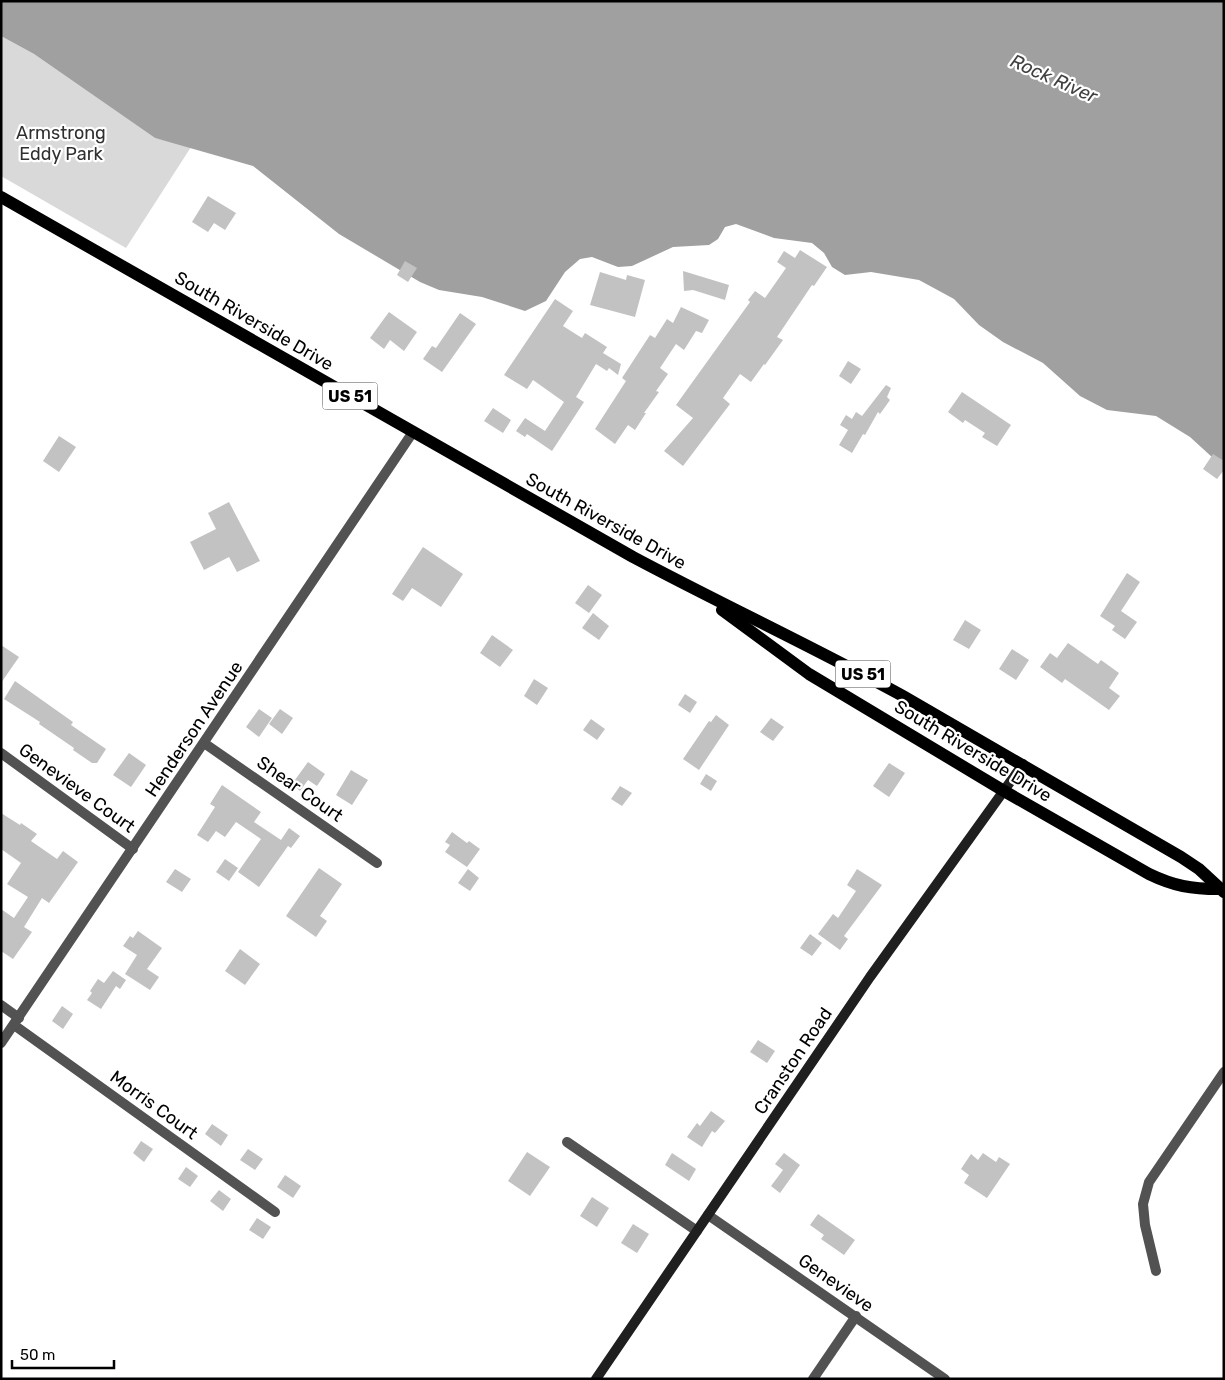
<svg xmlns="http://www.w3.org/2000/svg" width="1225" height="1380" viewBox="0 0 1225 1380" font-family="Rubik,sans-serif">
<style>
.green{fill:#d9d9d9}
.water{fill:#a0a0a0}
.building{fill:#c2c2c2}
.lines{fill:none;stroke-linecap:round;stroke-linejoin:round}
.street{stroke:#525252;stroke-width:10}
.secondary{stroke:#1f1f1f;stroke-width:10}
.primary{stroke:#000;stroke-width:12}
.labels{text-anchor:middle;stroke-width:4.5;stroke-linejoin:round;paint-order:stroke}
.shield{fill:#fff;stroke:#4c4c4c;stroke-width:1}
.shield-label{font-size:16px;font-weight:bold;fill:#000}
.park-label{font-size:18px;fill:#303030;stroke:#fff}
.street-label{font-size:18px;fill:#000;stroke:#fff}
.water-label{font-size:19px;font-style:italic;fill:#414141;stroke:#fff}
</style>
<rect width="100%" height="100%" fill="#fff"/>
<path class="green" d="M1 36 34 54 155 138 191 147 126 248 1 176Z"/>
<path class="water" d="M1 1H1224V468L1190 437 1156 416 1107 410 1080 396 1043 363 1003 342 979 325 954 299 919 280 871 272 845 275 832 267 824 253 812 243 774 238 736 224 725 227 718 239 709 245 673 247 632 266 618 267 592 257 580 259 565 272 546 301 525 311 482 297 439 290 420 282 339 234 253 166 155 138 34 54 1 36Z"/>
<g class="building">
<path d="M208 196 236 213 225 230 214 223 208 232 192 222Z"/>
<path d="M800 250 827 267 814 286 812 285 777 337 783 340 765 365 764 364 751 382 740 374 723 398 730 404 683 466 664 451 693 418 676 405 750 302 748 300 755 291 765 298 786 268 777 262 784 251 795 258Z"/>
<path d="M405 261 417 268 408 282 397 275Z"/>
<path d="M683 271 729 285 725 300 693 290 684 291Z"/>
<path d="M600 272 626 280 627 275 645 280 635 317 590 305Z"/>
<path d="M555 299 573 311 563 326 582 338 585 333 607 347 603 353 621 364 618 375 609 368 607 371 596 364 576 397 584 402 552 451 527 434 525 437 516 431 525 418 545 431 564 402 533 380 527 389 504 375Z"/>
<path d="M681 307 709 320 702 333 696 331 684 350 676 344 660 368 668 374 656 391 659 392 644 413H646L635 430 628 425 615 444 595 429 626 381 622 378 650 335 655 338 667 319 673 323Z"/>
<path d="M389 312 417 332 404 351 390 340 384 349 370 338Z"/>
<path d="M460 313 476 324 442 372 423 359 432 346 436 348Z"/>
<path d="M848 361 861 369 851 384 839 376Z"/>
<path d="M886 385 891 388 887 397 890 400 880 414 878 412 865 435 863 434 852 453 839 445 848 430 840 425 846 415 852 419 856 412 862 416Z"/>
<path d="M962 392 1011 425 997 446 982 437 985 433 965 420 963 423 948 412Z"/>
<path d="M493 408 511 420 503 433 484 421Z"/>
<path d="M59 436 76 447 59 472 43 461Z"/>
<path d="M1213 454 1224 461V470L1217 479 1203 469Z"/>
<path d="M229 502 260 561 237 572 229 557 204 570 190 542 216 529 208 513Z"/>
<path d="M423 547 463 574 441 607 412 588 403 601 392 594Z"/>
<path d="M1127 573 1140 582 1121 611 1137 622 1125 639 1112 630 1115 626 1100 616Z"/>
<path d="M588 585 602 595 589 613 575 603Z"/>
<path d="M593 613 609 626 599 640 582 628Z"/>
<path d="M965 620 981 630 969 649 953 640Z"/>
<path d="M492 635 513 650 500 667 480 653Z"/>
<path d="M1068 643 1098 664 1101 660 1119 673 1109 688 1120 696 1109 710 1065 679 1062 683 1040 667 1050 653 1057 658Z"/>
<path d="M1 645 19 657 1 683Z"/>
<path d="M1012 649 1029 660 1016 680 999 669Z"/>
<path d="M534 679 548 688 537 705 524 696Z"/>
<path d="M15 681 73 722 71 725 106 749 97 763H92L73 750 74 748 39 724 40 722 4 699Z"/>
<path d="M685 694 697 702 690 713 678 705Z"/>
<path d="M259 709 272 718 259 737 246 727Z"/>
<path d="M280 709 293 718 282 734 269 724Z"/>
<path d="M716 715 729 725 699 770 683 759 709 721 711 722Z"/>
<path d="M771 718 784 727 773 741 760 732Z"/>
<path d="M591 719 605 729 597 740 583 730Z"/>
<path d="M129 753 146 765 131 787 113 775Z"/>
<path d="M308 762 325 774 317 786 308 780 300 791 292 784Z"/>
<path d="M889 763 905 773 889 797 873 786Z"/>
<path d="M351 770 368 780 352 805 336 795Z"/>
<path d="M706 774 717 781 711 791 700 784Z"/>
<path d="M222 785 261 812 254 822 281 840 289 828 300 836 291 848 288 846 259 887 238 872 261 839 236 822 225 837 216 831 208 842 197 835 215 807 210 804Z"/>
<path d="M620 786 632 793 622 806 611 799Z"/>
<path d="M1 813 20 825 21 823 37 834 31 841 57 859 63 851 78 862 49 903 42 898 24 927 32 932 13 959 1 951V909L14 918 28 897 7 884 21 863 1 849Z"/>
<path d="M452 832 467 843 469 841 480 849 467 867 445 852 450 845 445 842Z"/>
<path d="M225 859 238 868 229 881 216 872Z"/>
<path d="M319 868 342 884 320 916 327 921 316 937 286 916Z"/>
<path d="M175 869 191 879 182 892 166 882Z"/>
<path d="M468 869 479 878 470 891 458 883Z"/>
<path d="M857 869 882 885 844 936 848 939 840 950 818 934 833 914 838 918 856 891 847 885Z"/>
<path d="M138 931 162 948 147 969 159 977 150 990 125 974 137 955 123 946 130 936 133 938Z"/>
<path d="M810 934 822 943 812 956 800 948Z"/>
<path d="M240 949 260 964 245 985 225 971Z"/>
<path d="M113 971 126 980 120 989 116 986 101 1009 87 1000 92 993 90 991 98 979 104 983Z"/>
<path d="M62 1006 73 1014 63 1029 52 1021Z"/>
<path d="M758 1040 775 1051 767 1063 750 1052Z"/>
<path d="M711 1111 725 1121 715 1133 712 1131 702 1147 687 1137 697 1123 700 1126Z"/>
<path d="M212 1124 228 1135 221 1146 205 1134Z"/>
<path d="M141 1141 153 1149 144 1162 133 1153Z"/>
<path d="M248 1149 263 1159 255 1170 240 1160Z"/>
<path d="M527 1152 550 1167 530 1196 508 1181Z"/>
<path d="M672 1153 696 1169 689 1181 665 1165Z"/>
<path d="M784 1153 800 1165 780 1193 771 1186 783 1170 775 1164Z"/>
<path d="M983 1153 996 1162 999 1157 1010 1164 987 1198 964 1183 969 1175 961 1169 971 1154 978 1160Z"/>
<path d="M186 1167 198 1176 190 1187 178 1179Z"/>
<path d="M285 1175 301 1186 293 1198 277 1187Z"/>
<path d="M219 1190 231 1199 223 1211 210 1201Z"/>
<path d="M592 1197 609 1208 597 1227 580 1216Z"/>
<path d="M818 1214 855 1240 844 1255 821 1239 824 1235 810 1225Z"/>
<path d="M257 1218 271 1227 263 1239 249 1230Z"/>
<path d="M633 1224 649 1234 637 1253 621 1243Z"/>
</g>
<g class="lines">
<g class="street">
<path d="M204 743 377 863"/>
<path d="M1 753 133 849"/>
<path d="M1 1005 19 1018"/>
<path d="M14 1025 275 1212"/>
<path d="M1 1043 413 432"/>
<path d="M567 1142 697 1231"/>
<path d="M708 1215 945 1379"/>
<path d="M1156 1271 1145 1225 1143 1204 1149 1182 1224 1072"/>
<path d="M813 1379 856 1316"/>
</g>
<path class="secondary" d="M596 1379 870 977 1023 764"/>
<g class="primary">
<path d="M1 197 633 557C723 605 814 647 903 696L1181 857 1199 869 1224 892"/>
<path d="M722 610 809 674 1004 791 1149 874C1174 886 1191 889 1219 889"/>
</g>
</g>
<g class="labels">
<g class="shield">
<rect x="322.5" y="382.5" width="55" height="27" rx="4"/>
<rect x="835.5" y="660.5" width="55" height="27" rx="4"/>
</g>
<g class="shield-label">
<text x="350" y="402">US 51</text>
<text x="863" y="680">US 51</text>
</g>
<g class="park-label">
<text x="61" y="139">Armstrong<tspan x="61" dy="21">Eddy Park</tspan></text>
</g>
<g class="street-label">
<text transform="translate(254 321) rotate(30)" y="6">South Riverside Drive</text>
<text transform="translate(606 521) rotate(29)" y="6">South Riverside Drive</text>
<text transform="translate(194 729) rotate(-56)" y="6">Henderson Avenue</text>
<text transform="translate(973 751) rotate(31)" y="6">South Riverside Drive</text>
<text transform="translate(77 788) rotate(36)" y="6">Genevieve Court</text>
<text transform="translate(300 789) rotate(35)" y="6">Shear Court</text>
<text transform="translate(793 1061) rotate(-56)" y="6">Cranston Road</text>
<text transform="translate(154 1105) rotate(36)" y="6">Morris Court</text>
<text transform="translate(836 1283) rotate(35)" y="6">Genevieve</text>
</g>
<g class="water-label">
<text transform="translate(1054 78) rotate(24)" y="7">Rock River</text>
</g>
</g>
<rect width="1225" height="1380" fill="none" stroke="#000000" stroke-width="5"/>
<path d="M12 1360v8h102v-8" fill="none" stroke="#000000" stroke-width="2.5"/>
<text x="20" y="1360" font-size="15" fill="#000000" stroke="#ffffff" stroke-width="4" paint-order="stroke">50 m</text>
</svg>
